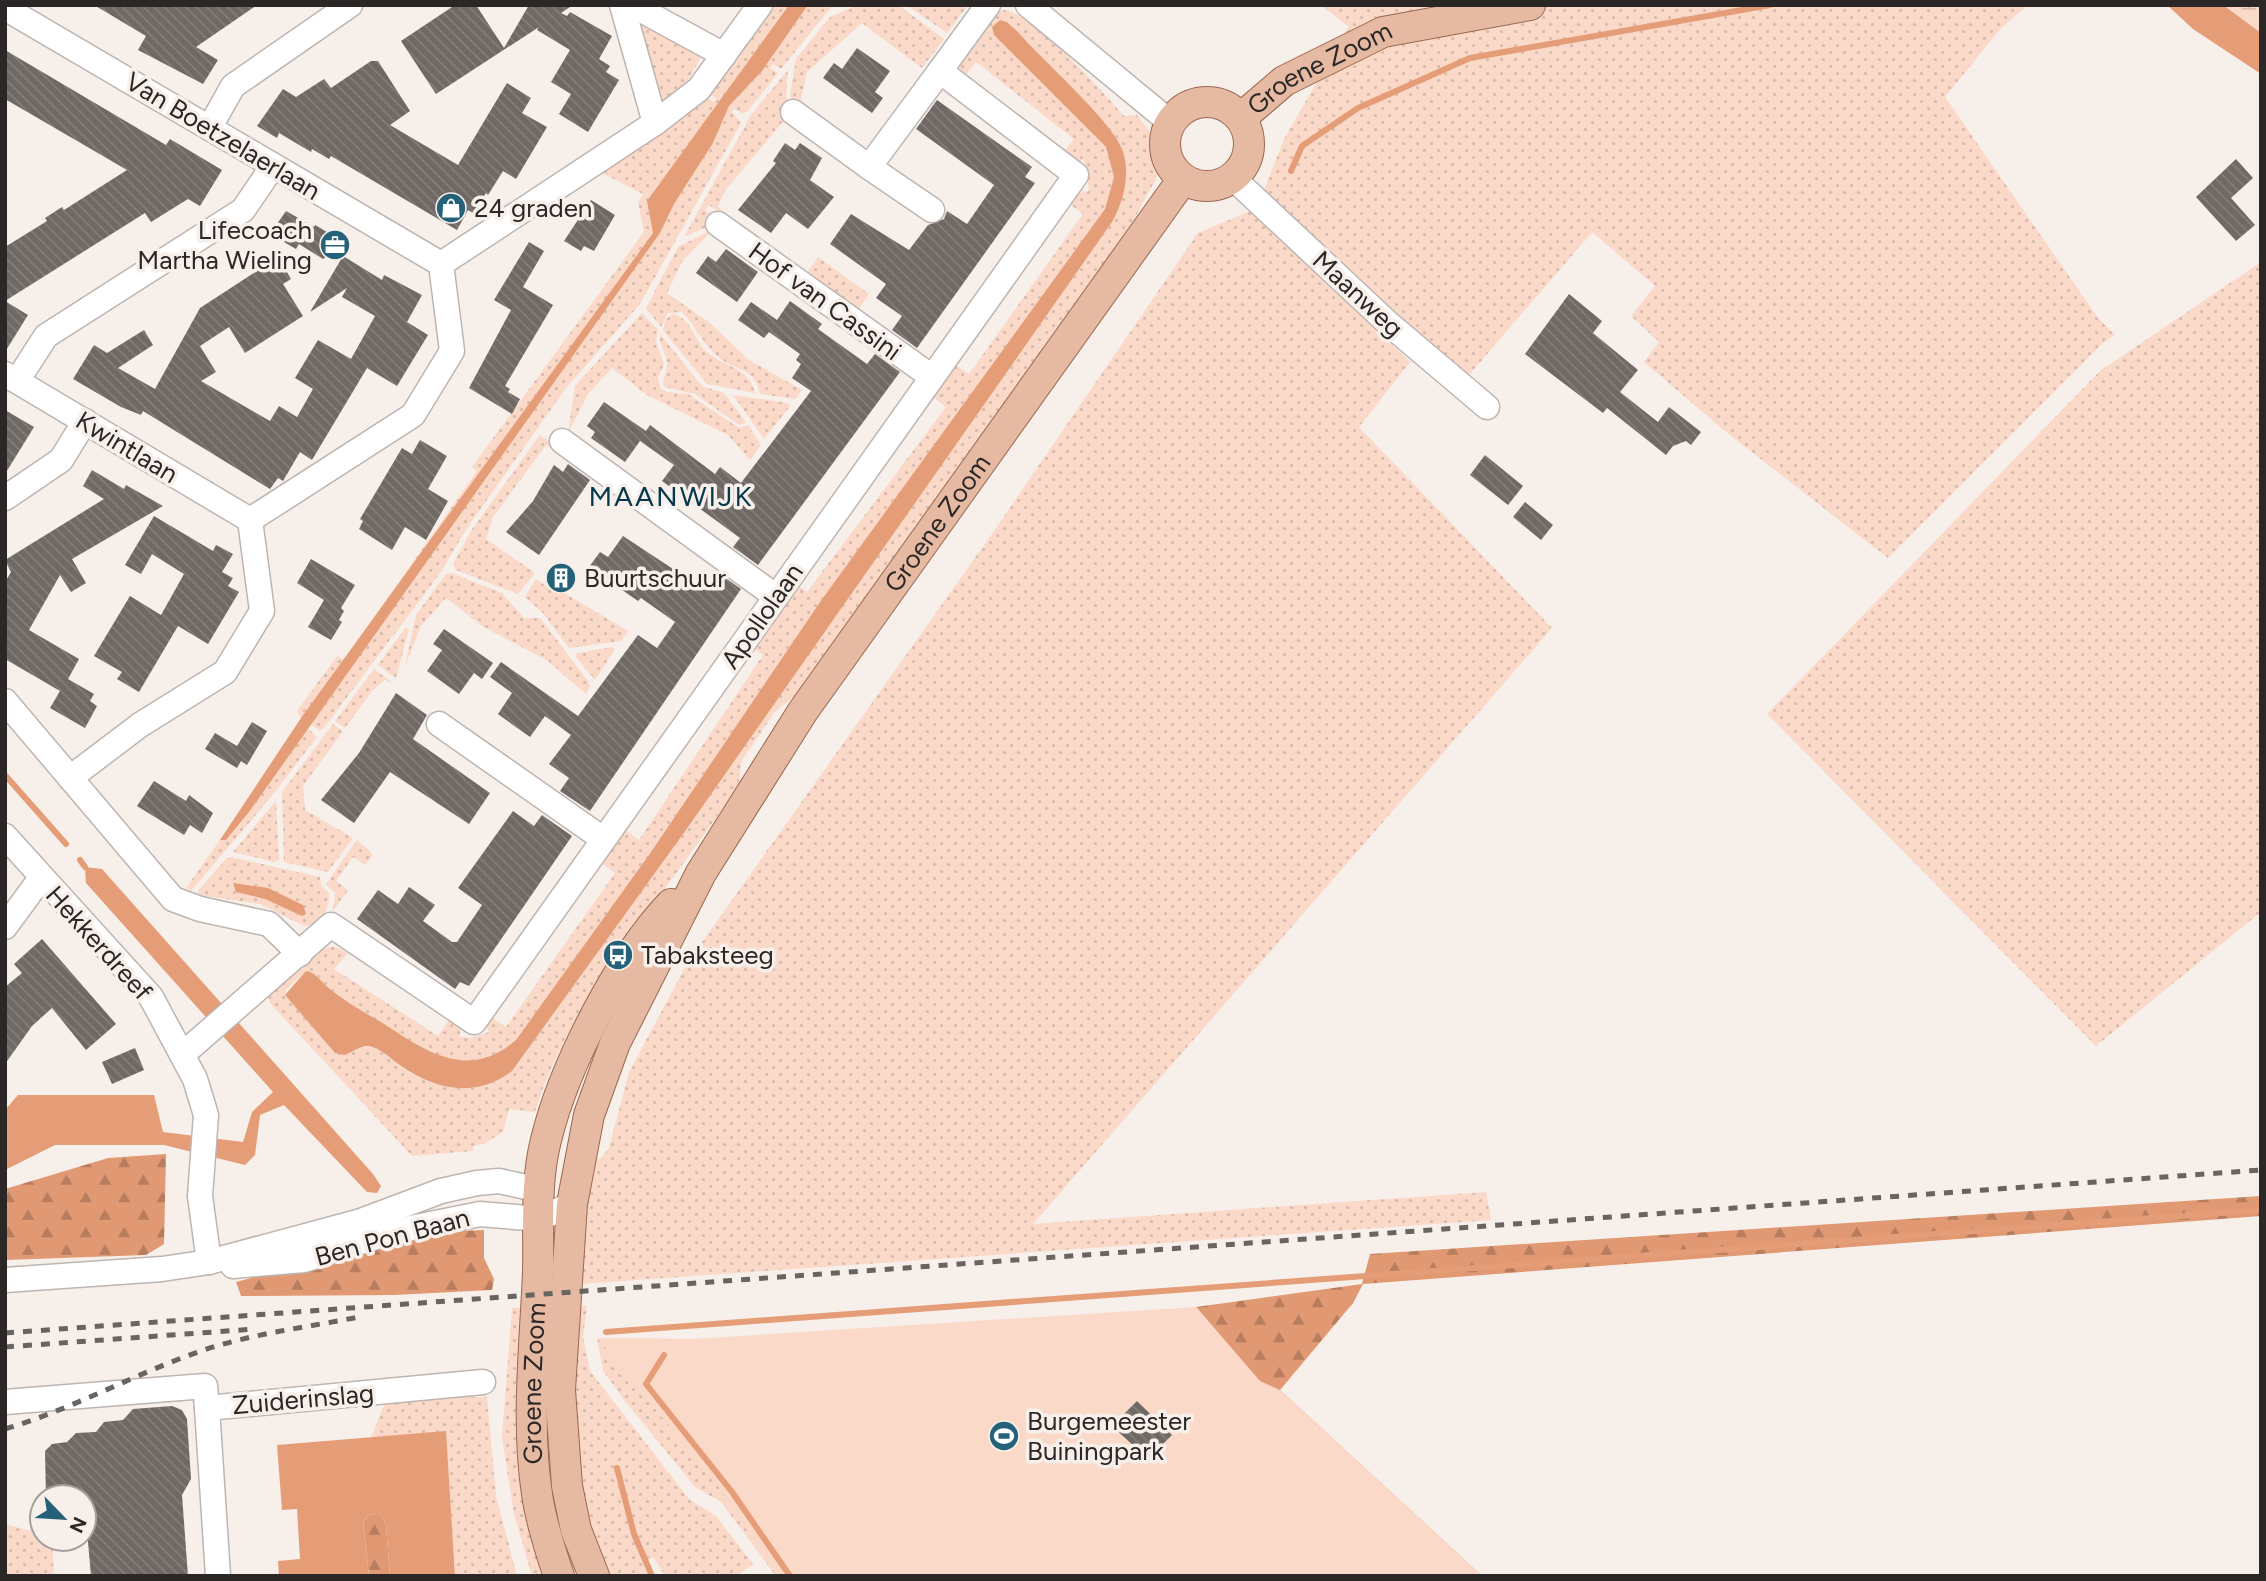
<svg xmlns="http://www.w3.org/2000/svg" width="2266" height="1581" viewBox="0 0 2266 1581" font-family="Figtree,sans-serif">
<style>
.grass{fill:url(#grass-dots);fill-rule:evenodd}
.forest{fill:url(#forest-firs)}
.wetland{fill:url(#wetland-marsh)}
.garden{fill:#fad9c8}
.water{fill:#e59d77}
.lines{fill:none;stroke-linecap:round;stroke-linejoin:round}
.stream{stroke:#e59d77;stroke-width:6}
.building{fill:url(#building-back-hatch)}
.minor-casing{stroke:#bdb5b1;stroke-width:27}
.major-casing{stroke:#9a684e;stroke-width:32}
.minor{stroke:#fff;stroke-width:24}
.major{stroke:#e6b9a2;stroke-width:30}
.rail{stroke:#686462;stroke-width:5;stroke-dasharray:9 9;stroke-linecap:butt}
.labels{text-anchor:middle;stroke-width:7;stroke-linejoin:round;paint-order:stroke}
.street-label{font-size:26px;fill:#2a2726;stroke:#f7efea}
.poi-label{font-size:26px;fill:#2a2726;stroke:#f7efea;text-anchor:start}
.neighbourhood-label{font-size:28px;letter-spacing:2px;fill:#05394b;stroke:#f7efea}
</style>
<defs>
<pattern id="grass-dots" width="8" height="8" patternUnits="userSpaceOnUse" patternTransform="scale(1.75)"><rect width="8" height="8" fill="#fad9c8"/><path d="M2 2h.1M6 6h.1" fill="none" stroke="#d6baac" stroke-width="1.8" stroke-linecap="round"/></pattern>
<pattern id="forest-firs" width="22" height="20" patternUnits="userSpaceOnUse" patternTransform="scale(1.75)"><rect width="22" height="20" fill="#e19973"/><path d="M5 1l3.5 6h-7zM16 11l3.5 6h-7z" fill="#b77d5e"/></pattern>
<pattern id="wetland-marsh" width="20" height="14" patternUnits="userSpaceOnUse" patternTransform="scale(1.75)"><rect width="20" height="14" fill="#fad9c8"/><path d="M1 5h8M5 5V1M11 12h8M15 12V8" fill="none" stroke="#d6baac"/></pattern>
<pattern id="building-back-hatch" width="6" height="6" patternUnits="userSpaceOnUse" patternTransform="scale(1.75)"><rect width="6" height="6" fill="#6f6864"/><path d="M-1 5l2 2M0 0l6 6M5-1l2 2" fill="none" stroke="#837e7a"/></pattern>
</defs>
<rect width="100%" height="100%" fill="#f7efea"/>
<g class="grass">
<path d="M771 5H789L648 201 653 233 345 661 301 718 297 711 337 656 344 660 477 471 472 467 644 232 638 202 643 194 598 171 696 108 706 97 714 102 716 98 708 93Z"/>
<path d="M808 5H833L781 69 773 64 770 68 778 73 747 112 742 113 734 109 732 112 741 123 640 304 566 388 467 528 441 572 323 729 319 730 309 723 660 233 674 204 713 143 729 106 762 71Z"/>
<path d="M858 5H898L944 39 922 68 862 23 807 72 800 103 796 105 790 95 796 59 830 17Z"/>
<path d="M906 5H968L947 33Z"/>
<path d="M1321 5H2028L2002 27 1945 97 2098 318 2115 335 2103 343 1888 558 1726 432 1644 362 1659 342 1631 316 1655 286 1592 232 1464 381 1264 190 1285 137 1349 27Z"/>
<path d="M1003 10C1029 11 1105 93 1124 116L1137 115 1155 139 1158 175 1118 249 1072 318 806 686 775 712 741 762 739 784 726 804 641 922 636 919C599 981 556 1042 535 1112L509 1109 503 1132 484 1144 473 1146V1151L412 1156 270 1003 268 995 318 951 333 946 348 953 334 969 438 1036 449 1020 461 1024 460 1037 471 1038 489 1032 483 1020 489 1015 506 1027 615 873 597 860 622 827 639 840 763 655 745 642 789 579H793L792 582 807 592 946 407 928 393 950 362 969 374 1083 214 1067 202 1075 188 1087 192 1089 189 1084 159 1072 165 1062 154 1074 139 976 62 964 77 965 80 960 73C957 52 982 14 1003 10ZM1000 20 1008 22 1018 32C1042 60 1111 120 1122 149 1131 173 1123 200 1112 222L686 830 512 1071C476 1098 437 1091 401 1067 392 1060 381 1048 369 1046 360 1046 352 1053 344 1055L335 1053 285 995 286 990 306 971C317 972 323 984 331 990 346 1002 364 1012 381 1022 427 1052 467 1082 516 1040L651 852 820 602 1105 209 1114 177 1106 147 994 35 992 27Z"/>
<path d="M638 20 699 53 701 57 684 87 659 103Z"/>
<path d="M788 70 786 96 792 111 724 192 718 207 726 213 724 215 709 205 705 210 720 221 684 237 751 115Z"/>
<path d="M1251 211 1410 362 1359 427 1552 628 1033 1224 1486 1192 1491 1220 579 1284 589 1157 599 1160 609 1148 629 1072 688 962 994 531 1198 233Z"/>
<path d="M715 228 683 260 667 293 710 323 749 360 802 390 795 399 760 394C754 366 737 372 721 359 704 346 697 328 682 312L668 313 661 327 646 308 678 247Z"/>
<path d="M818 257 869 294 858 310 807 273Z"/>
<path d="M2261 262V912L2096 1046 1767 714 2100 371Z"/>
<path d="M642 313 658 330 656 341 664 365 658 377 660 388 667 392 688 394 739 428 748 425 761 445 750 460 728 435 647 395 612 368 588 394 568 433 575 386Z"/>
<path d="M673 314C691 318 694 340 706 351 722 367 750 367 755 393L707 384 663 330 666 319Z"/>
<path d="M660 334 702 386 724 393 746 422 739 425 695 394 664 387C661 378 668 373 667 363 666 352 658 345 660 334Z"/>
<path d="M733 395 787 403 791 405 764 439Z"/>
<path d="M540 435 559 447 556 451 546 445 493 517 486 539 535 573 518 594 456 570 453 564 471 531Z"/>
<path d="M451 573 502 593 524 618H540L588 681 590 686 586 694 548 661 482 626 446 598 421 626 405 666 416 615 445 575Z"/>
<path d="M536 579 558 594 561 591 628 631 621 641 569 648 543 613 525 597Z"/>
<path d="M406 627 409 629 396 678 378 665Z"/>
<path d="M612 647 615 649 595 680 576 657 577 653Z"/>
<path d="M374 669 393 683 385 680 372 691 345 728 335 721Z"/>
<path d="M333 724 343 731 303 786 305 810 353 838 328 872 284 862 282 792Z"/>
<path d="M306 727 317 737 271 797 191 891 186 888 220 840H226L249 812Z"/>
<path d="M276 801 279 860 274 862 233 852Z"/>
<path d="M357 840 373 854 365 865 353 857 336 881 348 890 333 911 335 893 326 884Z"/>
<path d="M231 857 320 877 321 886 329 893C330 909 321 925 304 926L260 904 199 895 198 891 226 859ZM233 884C259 883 280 894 303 905L302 916 265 899 236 892Z"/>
<path d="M581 1306H587L583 1337 590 1371 689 1499 716 1516 753 1564 737 1576H665L653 1557 643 1563 648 1576H606C565 1494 570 1395 581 1306Z"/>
<path d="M512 1308H529L547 1576H532L514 1514 502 1437Z"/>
<path d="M597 1338 692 1339 804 1576H776L721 1502 695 1487 625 1401 603 1371Z"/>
<path d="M444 1397H487L496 1496 517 1576H455L446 1432 370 1439 386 1401Z"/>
<path d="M5 1524 42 1534V1539H52L54 1576H5Z"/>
</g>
<g class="forest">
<path d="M166 1154 164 1244 146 1255 5 1260V1189L108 1158Z"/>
<path d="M2261 1196V1216L1363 1284 1353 1303 1280 1390 1482 1576H1050L1260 1382 1196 1307 1362 1284 1370 1254Z"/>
<path d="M484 1230V1258L494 1279 492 1290 394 1295 241 1296 236 1282 431 1232Z"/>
<path d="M376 1513 382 1516 386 1524 390 1576H369L363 1522 369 1515Z"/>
</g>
<path class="wetland" d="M2223 5H2261V33Z"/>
<path class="garden" d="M1196 1307 1260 1381 1280 1390 1482 1576H777L716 1483 597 1338 692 1339Z"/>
<g class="water">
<path d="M789 5H808L762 71 729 106 713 143 674 204 660 233 249 812 226 840H220L301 718 653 233 647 201Z"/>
<path d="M2167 5H2223L2261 33V74L2193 29Z"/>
<path d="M1000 20 1007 22 1018 32C1042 60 1111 120 1122 149 1131 173 1124 201 1112 222L686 830 512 1071C477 1098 437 1091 401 1066 392 1060 381 1048 369 1046 360 1045 352 1053 344 1055L335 1053 285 995 306 971C316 972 323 984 331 990 346 1002 364 1012 381 1022 426 1051 467 1082 516 1040L651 852 820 602 1105 209 1114 177 1106 147 994 35 992 27Z"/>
<path d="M85 867 102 869 373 1174 381 1186 377 1193 367 1192 284 1105 260 1115 255 1155 245 1165 164 1145H55L5 1170V1110L18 1095H154L163 1132 243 1142 252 1112 273 1092 86 883Z"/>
<path d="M233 883 268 888 303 905 306 914 302 916 265 899 236 892Z"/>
<path d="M446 1431 455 1576H390L386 1524 382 1516C373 1511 369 1514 363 1522L369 1576H279L278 1561 300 1559 297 1509 282 1510 277 1445Z"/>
</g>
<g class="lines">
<g class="stream">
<path d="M1291 171 1302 146 1358 108 1470 58 1770 5"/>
<path d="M5 775 66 844"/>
<path d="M80 860 85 867"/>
<path d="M606 1332 2261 1210"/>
<path d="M664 1355 646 1384 732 1492 790 1576"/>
<path d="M617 1468 634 1534 652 1576"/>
</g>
</g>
<g class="building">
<path d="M94 5H257L196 47 218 60 203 84 138 50 146 36Z"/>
<path d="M455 5H476L504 48 529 5H573L561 13 567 16 570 12 612 36 599 59 610 66 606 72 619 80 588 132 559 114 571 94 551 82 570 50 537 30 539 27 436 94 401 41Z"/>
<path d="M857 48 890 71 875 92 883 98 872 113 823 78 834 63 842 69Z"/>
<path d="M5 50 166 145 170 139 222 170 200 206 188 199 151 222 145 213 5 301V247L47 221 45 218 62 207 64 210 127 170 5 99Z"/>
<path d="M371 61H378L410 111 390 125 458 165 507 83 531 98 522 113 547 127 516 179 503 171 488 195 486 193 473 213 468 210 457 230 331 156 329 159 312 149 311 152 279 133 277 138 257 126 283 89 296 97 324 79 331 88Z"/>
<path d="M937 100 1032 167 1025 177 1035 183 917 348 892 330 902 316 876 298 886 284 830 244 851 214 909 250 928 225 944 219 947 211 967 224 994 185 916 129Z"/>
<path d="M785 143 795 150 800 143 822 158 810 180 834 197 808 229 786 213 771 233 738 210 776 163 773 161Z"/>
<path d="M2236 159 2253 178 2231 198 2255 225 2236 241 2196 197Z"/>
<path d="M591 200 615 215 594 251 584 246 581 251 564 241Z"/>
<path d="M286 211 314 227 315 225 346 243 323 259 299 244 296 249 270 234Z"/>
<path d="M529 242 544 251 523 287 553 305 505 386 510 389 508 392 520 399 512 414 469 388 511 310 494 300Z"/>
<path d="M726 249 758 272 737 302 696 273 708 256 716 262Z"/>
<path d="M343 256 382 280 384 275 422 295 407 322 428 335 397 386 367 368 312 460 300 452 283 481 278 478 270 489 143 411 141 415 121 407 73 379 94 345 107 353 144 330 153 345 118 368 155 389 200 308 278 257 291 279 283 284 303 316 245 353 229 327 200 346 216 372 201 381 270 421 279 406 297 417 313 389 295 378 318 340 351 359 375 316 342 297 347 288 310 312Z"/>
<path d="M1569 294 1602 321 1593 333 1638 370 1620 392 1658 422 1669 407 1701 432 1691 445 1686 441 1673 446 1666 455 1607 408 1603 413 1525 354Z"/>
<path d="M5 301 28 315 5 352Z"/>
<path d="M790 301 822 324 818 329 867 364 875 354 900 372 758 565 733 547 740 538 662 481 674 465 640 441 625 462 591 438 595 432 587 426 604 402 646 431 650 425 715 474 720 467 741 483 811 391 792 378 801 364 796 360 800 354 769 332 764 338 738 320 751 302 777 320Z"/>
<path d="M5 410 34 427 5 474Z"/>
<path d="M420 440 447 456 428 489 448 501 426 540 405 527 392 550 359 529 363 521 360 519 402 448 412 454Z"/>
<path d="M1485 455 1523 486 1508 505 1470 475Z"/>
<path d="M568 464 590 480 539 555 506 532 533 501 554 465 563 472Z"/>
<path d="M92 470 124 489 126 485 163 506 72 559 86 583 71 592 60 575 29 630 79 659 68 679 94 694 90 701 97 706 85 728 50 708 60 691 5 659V582L11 572 5 560 104 499 83 486Z"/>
<path d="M1525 502 1553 525 1541 540 1513 517Z"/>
<path d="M154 516 213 551 216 545 233 554 222 572 233 578 228 586 239 592 208 644 178 626 139 692 117 679 122 672 94 656 130 596 161 615 184 574 152 554 141 574 125 565Z"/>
<path d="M623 536 705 590 717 572 741 589 590 811 560 791 569 778 549 764 571 735 545 716 530 737 513 725 498 714 512 693 490 677 501 662 578 716 638 635 657 648 675 622 641 598 638 601 589 567 600 552 608 557Z"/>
<path d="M311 559 355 585 341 608 344 611 339 620 342 622 331 640 308 627 324 600 297 583Z"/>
<path d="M560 565 573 574 561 591 548 582Z"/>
<path d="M444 629 493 663 482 679 474 673 459 694 427 671 442 650 433 644Z"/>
<path d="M396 693 427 715 413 739 490 793 469 824 390 772 354 823 321 800 359 753Z"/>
<path d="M252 722 267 731 247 765 241 761 237 768 205 749 215 733 237 746Z"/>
<path d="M154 781 186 801 189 795 213 813 202 833 190 825 184 835 137 806Z"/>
<path d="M513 811 534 826 542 815 572 836 469 986 460 982 455 989 357 919 378 890 398 904 409 887 435 905 423 921 452 942H457L482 905 458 888Z"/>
<path d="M42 939 116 1024 86 1050 52 1008 32 1026 5 1064V987L22 973 14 964Z"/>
<path d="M135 1048 144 1070 112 1084 102 1062Z"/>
<path d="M1137 1401 1172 1435 1148 1459 1112 1426Z"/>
<path d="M172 1406 182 1410 187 1419 191 1479 182 1495 188 1576H91L84 1497H46L45 1451 52 1444 67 1442 76 1433 96 1432 104 1422 123 1420 133 1409Z"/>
</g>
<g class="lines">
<g class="minor-casing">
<g id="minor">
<path d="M622 5 655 123"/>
<path d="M632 5 724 55"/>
<path d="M1028 5 1171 123"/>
<path d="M5 8 441 264"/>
<path d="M793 112 869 167 940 71"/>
<path d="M210 127 233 86 350 5"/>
<path d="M869 167 932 210"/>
<path d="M1233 178 1389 324 1487 407"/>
<path d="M718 224 932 377"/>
<path d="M5 374 250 520"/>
<path d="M17 381 46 336 243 210 273 166"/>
<path d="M562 441 775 596"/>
<path d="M5 498 61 460 85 421"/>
<path d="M5 701 173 899 200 909 269 924 300 954"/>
<path d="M439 724 603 839"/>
<path d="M70 778 140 725 225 672 262 611 250 520 413 415 452 351 441 264 655 123 699 89 760 5"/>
<path d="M5 836 151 997 195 1079 206 1115 200 1196 209 1262"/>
<path d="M5 927 41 878"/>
<path d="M183 1054 331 925 474 1022 1076 175 940 71 988 5"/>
<path d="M233 1266 304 1260 391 1232 480 1214 539 1219 572 1204"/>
<path d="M5 1280 162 1269 209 1262 361 1221 441 1191 477 1183 499 1181 540 1190"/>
<path d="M5 1402 205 1386 207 1408"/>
<path d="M218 1576 207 1408 483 1382"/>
</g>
</g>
<g class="major-casing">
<g id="major">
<circle cx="1207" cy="144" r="42"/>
<path id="s1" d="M1241 118 1284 81 1383 32 1530 5"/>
<path id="s2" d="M559 1576C550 1550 541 1522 537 1494 526 1421 535 1345 538 1272 539 1229 535 1182 546 1140 564 1066 619 959 671 904"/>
<path id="s3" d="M594 1576 576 1530 567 1486 560 1390 572 1204 589 1115 615 1043 701 873 803 711 1183 179"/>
</g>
</g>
<use href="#minor" class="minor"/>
<use href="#major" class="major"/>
<g class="rail">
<path d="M5 1333 2261 1170"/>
<path d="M5 1347 255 1329"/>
<path d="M5 1429C73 1409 134 1374 201 1351 253 1333 310 1327 364 1316"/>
</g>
</g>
<defs>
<g id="shop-disc" transform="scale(1.575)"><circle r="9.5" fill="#256179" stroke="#f7efea"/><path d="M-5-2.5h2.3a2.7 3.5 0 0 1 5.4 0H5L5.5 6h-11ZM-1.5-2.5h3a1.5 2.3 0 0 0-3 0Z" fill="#fff"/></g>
<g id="office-disc" transform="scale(1.575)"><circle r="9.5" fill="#256179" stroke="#f7efea"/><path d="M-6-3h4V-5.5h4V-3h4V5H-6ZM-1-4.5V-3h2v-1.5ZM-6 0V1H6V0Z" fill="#fff"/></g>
<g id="building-disc" transform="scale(1.575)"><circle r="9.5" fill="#256179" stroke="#f7efea"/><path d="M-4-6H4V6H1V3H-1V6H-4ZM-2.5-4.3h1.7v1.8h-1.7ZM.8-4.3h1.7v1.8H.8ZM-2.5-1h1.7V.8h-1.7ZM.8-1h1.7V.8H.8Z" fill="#fff"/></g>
<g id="bus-disc" transform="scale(1.575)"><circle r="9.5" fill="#256179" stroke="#f7efea"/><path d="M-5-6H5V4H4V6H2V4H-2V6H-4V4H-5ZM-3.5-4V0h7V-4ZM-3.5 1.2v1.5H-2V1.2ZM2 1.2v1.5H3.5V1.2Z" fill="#fff"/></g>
<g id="stadium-disc" transform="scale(1.575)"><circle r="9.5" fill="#256179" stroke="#f7efea"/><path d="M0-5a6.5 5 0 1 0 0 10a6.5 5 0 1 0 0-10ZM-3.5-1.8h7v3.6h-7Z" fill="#fff"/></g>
</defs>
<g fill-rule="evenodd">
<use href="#shop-disc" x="451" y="208"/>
<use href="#office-disc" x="335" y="245"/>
<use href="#building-disc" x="561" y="578"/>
<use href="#bus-disc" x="618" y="955"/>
<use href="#stadium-disc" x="1004" y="1436"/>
</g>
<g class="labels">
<g class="street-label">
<text dy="9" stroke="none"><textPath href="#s1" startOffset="94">Groene Zoom</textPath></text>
<text transform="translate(223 136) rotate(31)" y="9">Van Boetzelaerlaan</text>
<text transform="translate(1358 294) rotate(43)" y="9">Maanweg</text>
<text transform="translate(825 301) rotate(36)" y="9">Hof van Cassini</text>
<text transform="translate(127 447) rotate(31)" y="9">Kwintlaan</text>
<text dy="9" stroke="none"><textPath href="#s3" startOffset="1157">Groene Zoom</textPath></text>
<text transform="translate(762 616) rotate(-55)" y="9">Apollolaan</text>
<text transform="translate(99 943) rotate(48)" y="9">Hekkerdreef</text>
<text transform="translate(392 1237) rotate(-15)" y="9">Ben Pon Baan</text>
<text dy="9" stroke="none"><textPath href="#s2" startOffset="196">Groene Zoom</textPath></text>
<text transform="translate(303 1399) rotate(-5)" y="9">Zuiderinslag</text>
</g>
<g class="poi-label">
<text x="474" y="217">24 graden</text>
<text x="312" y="239" text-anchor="end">Lifecoach<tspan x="312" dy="30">Martha Wieling</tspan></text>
<text x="584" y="587">Buurtschuur</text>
<text x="641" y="964">Tabaksteeg</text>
<text x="1027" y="1430">Burgemeester<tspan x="1027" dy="30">Buiningpark</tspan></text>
</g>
<g class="neighbourhood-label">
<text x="671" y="506">MAANWIJK</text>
</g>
</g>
<rect width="2266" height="1581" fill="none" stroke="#2a2726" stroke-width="14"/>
<g transform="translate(63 1518) rotate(115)"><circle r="33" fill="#f7efea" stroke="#a59f9c" stroke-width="2"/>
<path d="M0-5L12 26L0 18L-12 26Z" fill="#256179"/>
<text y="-10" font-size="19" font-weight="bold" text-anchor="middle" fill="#2a2726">N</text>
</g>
</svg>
